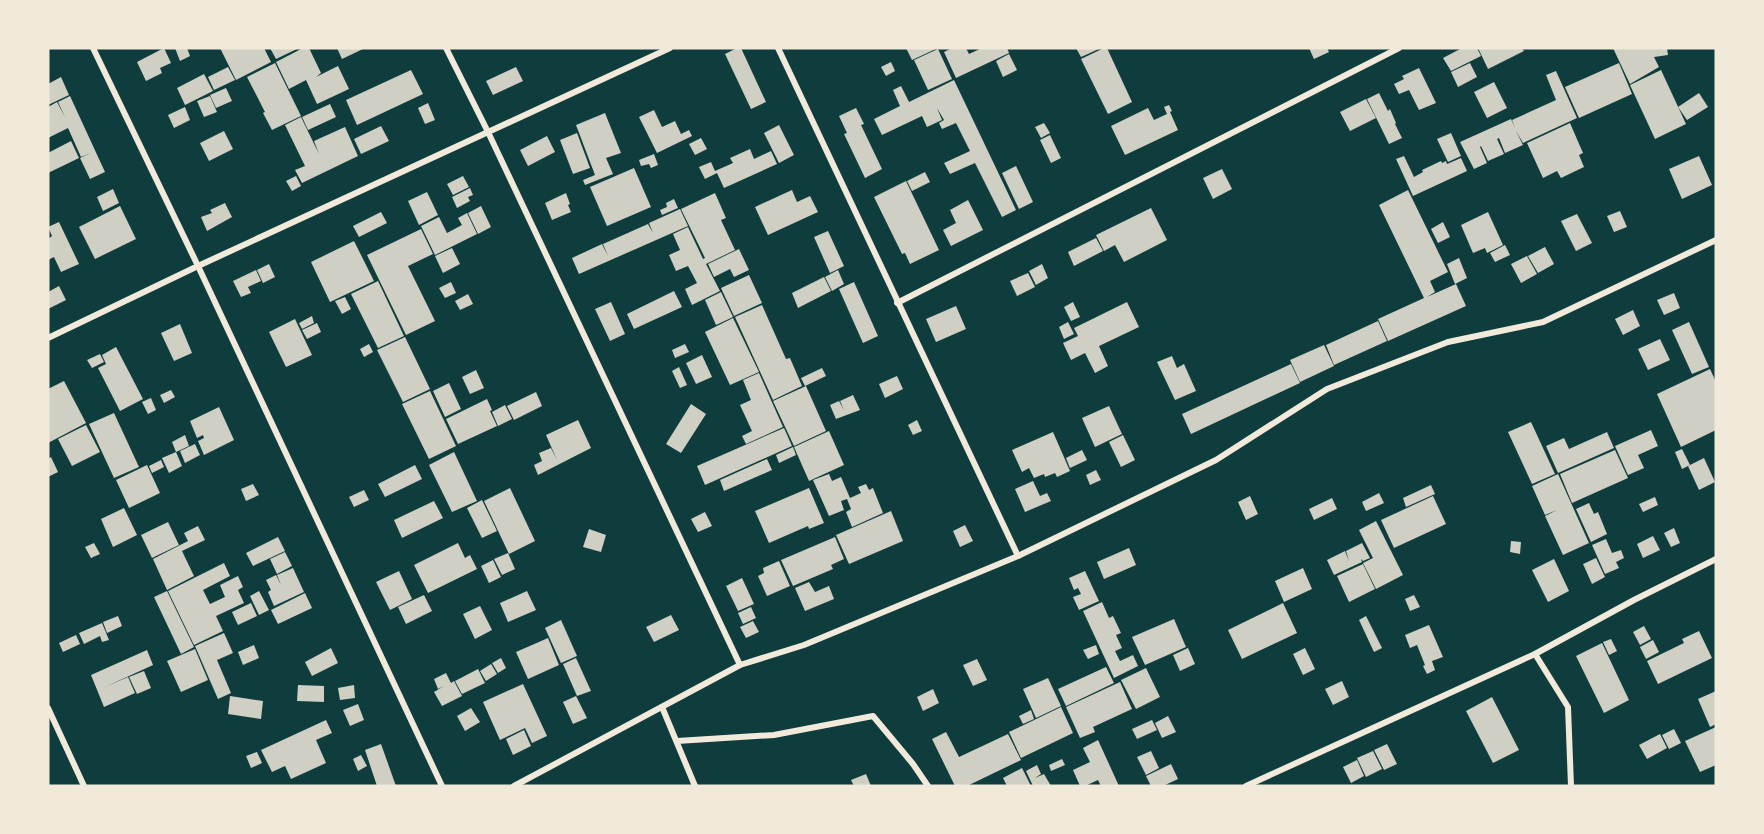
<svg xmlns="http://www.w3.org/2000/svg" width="1764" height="834" viewBox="0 0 1764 834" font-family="'Asap Condensed',sans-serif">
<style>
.building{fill:#cfcfc3}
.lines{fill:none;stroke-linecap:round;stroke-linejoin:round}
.minor{stroke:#f1e9da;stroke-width:6}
</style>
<rect width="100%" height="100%" fill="#0f3d3e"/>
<g class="building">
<path d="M164 48 171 63 160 68 162 73 146 81 137 62Z"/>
<path d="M175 48H187L190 56 180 61Z"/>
<path d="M220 48H264L271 62 236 80Z"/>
<path d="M270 48H299L276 59Z"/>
<path d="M303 48H309L321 73 316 77 338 66 349 89 317 104 306 80 289 89 276 62Z"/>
<path d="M337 48H365L342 59Z"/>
<path d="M737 48H741L766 102 751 109 725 54Z"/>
<path d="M906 48H938L912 60Z"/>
<path d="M952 48H966L969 54 982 48H1007L1009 53 956 78 944 52Z"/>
<path d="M1076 48H1101L1081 57Z"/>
<path d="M1104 48H1107L1132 102 1108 114 1081 59Z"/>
<path d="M1309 48H1327L1329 52 1314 59Z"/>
<path d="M1462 48H1477L1481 56 1451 71 1443 58Z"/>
<path d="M1478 48H1522L1524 51 1488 69Z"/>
<path d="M1613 48H1667L1668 55 1654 57 1659 67 1630 84Z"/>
<path d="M938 49 952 79 928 90 914 60Z"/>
<path d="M1009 54 1017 70 1003 77 996 61Z"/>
<path d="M891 62 895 71 886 76 881 67Z"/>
<path d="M275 63 301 116 272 130 263 113 265 112 247 77Z"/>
<path d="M1470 63 1477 77 1458 87 1451 72Z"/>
<path d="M1619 63 1632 94 1579 118 1565 87Z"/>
<path d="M228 67 235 80 214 90 208 77Z"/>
<path d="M516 67 523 81 493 95 486 81Z"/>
<path d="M1419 68 1436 103 1419 110 1409 90 1399 94 1394 84 1404 79 1402 76Z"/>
<path d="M411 70 423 94 357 125 346 100Z"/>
<path d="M1661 70 1686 124 1655 139 1630 85Z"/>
<path d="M1556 71 1577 118 1523 143 1516 131 1523 145 1505 153 1499 138 1497 139 1504 154 1488 161 1481 146 1480 147 1487 163 1474 169 1460 142 1511 119 1515 128 1512 120 1556 100 1546 75Z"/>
<path d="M204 74 213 91 185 105 177 88Z"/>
<path d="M61 77 69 95 48 105V84Z"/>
<path d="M954 80 1016 210 1002 217 975 163 950 174 944 163 970 151 956 123 942 129 939 123 944 120 937 108 942 120 927 127 922 116 882 135 874 119 900 106 893 90 901 86 909 102Z"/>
<path d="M1494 82 1507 108 1487 118 1474 92Z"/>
<path d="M226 88 232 101 216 108 210 95Z"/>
<path d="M1379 93 1388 111 1390 109 1396 123 1395 124 1402 138 1389 144 1367 99Z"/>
<path d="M1699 93 1708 107 1687 120 1678 107Z"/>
<path d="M70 96 105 172 90 179 80 158 91 153 81 157 68 128 48 138V107L57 102 65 117 58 102Z"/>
<path d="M210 96 217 112 204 117 197 101Z"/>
<path d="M1366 99 1376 118 1350 131 1340 112Z"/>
<path d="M428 103 435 120 425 124 418 108Z"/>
<path d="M330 104 336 117 308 130 302 117Z"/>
<path d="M1169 105 1172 111 1170 112 1178 130 1125 155 1111 126 1148 108 1154 120 1167 114 1164 107Z"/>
<path d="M185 107 190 120 174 128 168 115Z"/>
<path d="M856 108 864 124 861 125 882 169 865 178 844 134 847 133 839 116Z"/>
<path d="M654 110 662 127 675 121 681 134 689 130 692 136 657 153 639 117Z"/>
<path d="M605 113 621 153 606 158 613 174 585 185 583 180 595 175 576 125Z"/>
<path d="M301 117 319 154 314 141 345 127 358 156 302 183 295 170 305 166 285 125Z"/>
<path d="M1044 123 1050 133 1041 138 1035 127Z"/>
<path d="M1570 123 1583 153 1579 155 1584 167 1561 178 1557 171 1543 178 1527 143Z"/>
<path d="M779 125 794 155 779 163 764 133Z"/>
<path d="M381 126 389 141 361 154 354 139Z"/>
<path d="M224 131 233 149 209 161 200 143Z"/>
<path d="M577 133 590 168 573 174 560 140Z"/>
<path d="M1451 133 1461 156 1448 162 1437 139Z"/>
<path d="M1050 135 1061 158 1051 163 1040 140Z"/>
<path d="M547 136 555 152 528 166 520 150Z"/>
<path d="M701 138 707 149 695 155 689 144Z"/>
<path d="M71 141 79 158 48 173V153Z"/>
<path d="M750 149 754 159 771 151 777 164 724 188 717 173 705 179 699 167 711 162 715 171 733 163 730 158Z"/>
<path d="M654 154 658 165 651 168 649 164 641 166 639 160Z"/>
<path d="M1404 156 1414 177 1423 172 1422 170 1441 161 1442 163 1446 161 1447 164 1461 158 1467 171 1413 196 1396 159Z"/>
<path d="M1699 156 1712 185 1682 199 1669 169Z"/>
<path d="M1016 166 1033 202 1019 209 1002 173Z"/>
<path d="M634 168 651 207 607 226 590 187Z"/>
<path d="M1222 169 1232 189 1213 199 1203 178Z"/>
<path d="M925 172 930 182 912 191 907 181Z"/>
<path d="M296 176 301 186 292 191 286 181Z"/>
<path d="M463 176 469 187 453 195 447 184Z"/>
<path d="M906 181 939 250 910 264 905 253 902 254 874 197Z"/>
<path d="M470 188 473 195 468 197 470 201 457 208 452 197Z"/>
<path d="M113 189 119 203 103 211 97 197Z"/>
<path d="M792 190 797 202 810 196 818 212 768 235 755 207Z"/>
<path d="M1408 190 1448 272 1430 281 1435 292 1427 297 1456 284 1466 306 1388 341 1378 319 1424 298 1379 205Z"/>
<path d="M427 192 438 215 419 225 408 201Z"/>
<path d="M566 193 570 204 568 205 571 212 552 220 545 203Z"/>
<path d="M715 193 726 218 721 220 735 250 706 264 720 291 692 305 685 289 697 283 688 266 676 271 669 255 680 250 673 234 688 227 703 259 705 258 681 209Z"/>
<path d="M674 199 678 208 662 215 660 210 667 207 666 203Z"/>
<path d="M968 200 983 230 951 246 943 230 956 223 950 210Z"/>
<path d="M225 203 232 217 207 231 201 217 212 213 210 210Z"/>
<path d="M120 206 136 239 95 259 79 227Z"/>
<path d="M481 206 491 227 478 234 468 213Z"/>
<path d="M1151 208 1167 240 1124 262 1115 245 1104 251 1096 235Z"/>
<path d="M680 209 688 226 579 274 572 258 602 244 608 256 603 244 648 224 653 233 649 223Z"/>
<path d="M1620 211 1627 227 1614 232 1607 216Z"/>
<path d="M381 212 387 223 359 237 353 226Z"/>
<path d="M1488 212 1503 245 1487 253 1485 248 1473 253 1461 225Z"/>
<path d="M467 213 477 234 435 255 421 226 439 217 447 233 462 225 458 218Z"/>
<path d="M1577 214 1592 243 1576 251 1561 221Z"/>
<path d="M59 222 79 264 61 272 54 257 48 260V239L52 236 48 227Z"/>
<path d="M1443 222 1450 237 1438 243 1431 229Z"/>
<path d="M421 229 433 254 408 266 435 321 406 335 367 255Z"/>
<path d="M828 231 844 266 830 273 814 237Z"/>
<path d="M1096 238 1103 251 1074 266 1068 252Z"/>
<path d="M354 241 374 281 330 302 311 262Z"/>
<path d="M1505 245 1510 255 1495 262 1490 253Z"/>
<path d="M1545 247 1554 264 1538 273 1528 256Z"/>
<path d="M452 248 460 264 443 273 435 256Z"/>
<path d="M739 249 749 270 734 277 730 269 714 277 708 264Z"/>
<path d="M1527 256 1537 274 1521 283 1511 264Z"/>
<path d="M1459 258 1467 278 1455 284 1447 264Z"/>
<path d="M269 264 275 277 263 283 257 270Z"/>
<path d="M1042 264 1048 278 1036 285 1029 271Z"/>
<path d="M256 270 261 281 248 287 251 293 241 297 233 281Z"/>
<path d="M838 270 844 284 832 291 825 277Z"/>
<path d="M1028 273 1035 287 1017 296 1010 281Z"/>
<path d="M749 275 762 303 734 316 721 288Z"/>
<path d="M824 277 831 291 798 308 792 293Z"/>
<path d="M378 281 404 336 378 348 351 294Z"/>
<path d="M451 282 456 293 445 298 439 288Z"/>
<path d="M854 282 878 336 863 343 839 289Z"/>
<path d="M59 286 66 300 48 309V292Z"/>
<path d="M674 291 682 307 634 329 627 314Z"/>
<path d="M721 292 733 317 716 325 705 300Z"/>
<path d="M1674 293 1680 308 1664 315 1657 300Z"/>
<path d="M468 294 473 304 460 310 455 301Z"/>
<path d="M345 297 351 309 342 314 335 301Z"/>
<path d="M611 302 625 334 610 341 595 309Z"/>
<path d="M1073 302 1080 317 1071 321 1064 307Z"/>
<path d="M1127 302 1139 327 1099 346 1108 366 1095 373 1085 353 1071 360 1063 343 1078 336 1074 328Z"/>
<path d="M762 305 786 359 790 358 802 386 773 400 735 317Z"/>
<path d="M956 306 966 329 936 342 926 319Z"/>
<path d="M1633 310 1640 326 1623 335 1615 319Z"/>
<path d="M312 316 314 323 302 329 299 323Z"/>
<path d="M733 318 759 372 730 385 705 332Z"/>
<path d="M295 319 312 355 286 367 269 332Z"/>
<path d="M1378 321 1387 341 1334 365 1326 345Z"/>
<path d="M1068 322 1074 334 1064 339 1059 327Z"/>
<path d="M1689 322 1709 367 1692 374 1672 330Z"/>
<path d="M317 323 321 332 307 339 302 330Z"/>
<path d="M180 324 192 353 174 361 161 333Z"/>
<path d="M405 337 430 389 403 402 377 350Z"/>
<path d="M1660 339 1670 360 1648 370 1638 349Z"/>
<path d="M369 344 373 352 364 357 360 349Z"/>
<path d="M685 344 689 352 675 358 672 350Z"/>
<path d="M1324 345 1334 366 1300 382 1290 360Z"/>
<path d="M116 347 143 399 120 411 98 368 106 364 102 355Z"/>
<path d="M100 354 104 362 92 368 87 360Z"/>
<path d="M702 355 712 377 696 384 686 363Z"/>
<path d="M1172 356 1177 368 1184 364 1196 391 1175 400 1157 362Z"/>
<path d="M1291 364 1300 383 1191 434 1182 414Z"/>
<path d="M679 367 687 385 680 388 672 371Z"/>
<path d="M822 368 826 376 805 386 801 378Z"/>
<path d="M1710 369 1716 382V430L1681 447 1657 394Z"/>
<path d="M476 370 484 388 470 394 462 377Z"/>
<path d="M759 373 783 427 746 444 742 436 752 431 740 405 751 400 743 380Z"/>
<path d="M897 376 903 389 885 398 879 384Z"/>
<path d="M64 381 86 423 48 443V389Z"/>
<path d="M449 383 461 409 445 417 433 391Z"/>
<path d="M806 386 826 431 794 446 773 401Z"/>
<path d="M171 390 175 397 164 403 160 395Z"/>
<path d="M430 391 456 446 429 459 402 404Z"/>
<path d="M536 392 542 406 514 420 507 406Z"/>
<path d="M853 395 860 410 836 419 830 405 839 401 844 410 840 401Z"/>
<path d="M151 398 156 410 148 414 142 402Z"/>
<path d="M487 399 492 410 490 411 497 426 458 444 446 419Z"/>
<path d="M691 404 706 414 681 453 666 444Z"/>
<path d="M505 405 512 419 498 426 492 412Z"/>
<path d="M1109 406 1122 434 1095 447 1082 418Z"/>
<path d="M219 407 234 440 204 455 198 441 204 438 203 435 197 438 190 421Z"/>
<path d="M114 413 139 467 114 478 89 424Z"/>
<path d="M578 420 591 448 538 475 534 465 542 461 539 453 551 448 557 460 546 435Z"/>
<path d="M917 420 922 431 913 435 908 425Z"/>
<path d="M1531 422 1555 474 1532 484 1508 432Z"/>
<path d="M86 425 100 452 72 466 58 439Z"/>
<path d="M784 428 792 446 705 485 697 466Z"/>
<path d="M1651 430 1658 446 1638 455 1644 468 1628 475 1615 446Z"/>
<path d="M829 431 844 465 809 481 794 447Z"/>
<path d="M1053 432 1070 471 1057 477 1055 473 1045 477 1044 474 1034 478 1029 468 1022 472 1012 450Z"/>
<path d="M1607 432 1614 448 1558 473 1546 446 1564 438 1569 449Z"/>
<path d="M185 435 189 446 176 452 172 442Z"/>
<path d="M1123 435 1135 460 1121 467 1109 442Z"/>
<path d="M195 444 200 455 185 463 180 451Z"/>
<path d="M793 447 796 455 779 463 776 455Z"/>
<path d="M1682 449 1690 465 1682 469 1675 452Z"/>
<path d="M1082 450 1087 460 1070 468 1066 458Z"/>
<path d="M1615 450 1628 478 1572 503 1560 474Z"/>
<path d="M176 452 182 466 169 473 162 458Z"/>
<path d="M454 452 477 501 452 512 429 465Z"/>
<path d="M51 457 58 472 48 477V459Z"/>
<path d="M1704 458 1715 482 1699 490 1688 466Z"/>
<path d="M767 459 772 470 724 491 720 480Z"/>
<path d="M161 460 164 467 152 473 149 466Z"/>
<path d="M147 465 160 493 129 508 116 480Z"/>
<path d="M415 465 422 479 385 497 378 484Z"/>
<path d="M1096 470 1101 480 1090 485 1086 475Z"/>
<path d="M829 474 832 481 841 477 850 498 861 493 858 487 866 484 869 490 873 488 883 513 852 527 846 512 851 509 847 499 841 501 844 510 829 516 813 480Z"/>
<path d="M1558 474 1589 543 1563 555 1545 516 1557 510 1545 515 1532 486Z"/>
<path d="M1033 481 1040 496 1047 493 1051 501 1025 512 1015 489Z"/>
<path d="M253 484 259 495 246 501 241 489Z"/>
<path d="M1431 485 1435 494 1406 507 1403 498Z"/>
<path d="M510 488 535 541 509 554 484 501Z"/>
<path d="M809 488 824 523 809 529 808 526 769 543 755 511Z"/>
<path d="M364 490 369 500 354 507 349 497Z"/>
<path d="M1379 493 1384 503 1366 511 1362 502Z"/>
<path d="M1250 496 1258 514 1246 520 1238 502Z"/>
<path d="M1433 496 1446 524 1394 548 1381 520Z"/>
<path d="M1655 497 1658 505 1643 512 1639 504Z"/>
<path d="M1332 498 1337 509 1314 520 1309 509Z"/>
<path d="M482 500 497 531 482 538 467 508Z"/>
<path d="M434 501 443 518 402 538 394 520Z"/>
<path d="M1589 503 1594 514 1598 512 1607 534 1591 542 1576 509Z"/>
<path d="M124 508 137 535 113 547 101 519Z"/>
<path d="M891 511 903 541 849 564 836 535Z"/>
<path d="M705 512 712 526 698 532 691 519Z"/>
<path d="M1376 521 1403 575 1376 589 1363 563 1373 558 1359 530Z"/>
<path d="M168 522 179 545 152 558 141 535Z"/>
<path d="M965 525 973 541 960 547 953 531Z"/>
<path d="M198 526 205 540 182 551 194 576 167 590 153 559 188 541 184 533Z"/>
<path d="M1674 528 1680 543 1671 547 1664 533Z"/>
<path d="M589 529 606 535 601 552 583 547Z"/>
<path d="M1653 536 1660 550 1643 558 1637 544Z"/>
<path d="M278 537 285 551 253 566 246 553Z"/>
<path d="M835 537 844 559 831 565 833 569 793 586 781 560Z"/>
<path d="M1606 539 1612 553 1621 550 1624 558 1616 562 1619 568 1605 574 1592 545Z"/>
<path d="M1511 541 1521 542 1520 554 1510 552Z"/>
<path d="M94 543 100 554 91 558 85 547Z"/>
<path d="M458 543 465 558 470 555 477 569 428 593 414 565Z"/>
<path d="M1362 543 1370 558 1363 561 1361 559 1362 562 1334 575 1327 560 1345 551 1349 561 1346 551Z"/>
<path d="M1129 548 1136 565 1104 579 1097 562Z"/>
<path d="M285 552 292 566 277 574 270 559Z"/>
<path d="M508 553 515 569 502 575 494 559Z"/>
<path d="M1596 558 1605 577 1592 584 1583 564Z"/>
<path d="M1554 559 1569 591 1548 602 1532 570Z"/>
<path d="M493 560 501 577 489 583 481 566Z"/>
<path d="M779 561 790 586 767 596 758 576 764 573 763 568Z"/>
<path d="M224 563 230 576 203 590 210 604 225 597 220 585 238 576 243 587 238 590 244 603 216 616 223 631 194 645 168 591Z"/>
<path d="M1363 564 1375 589 1349 602 1337 576Z"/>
<path d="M293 568 304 592 274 606 268 592 271 590 266 580 276 575 281 585 277 575Z"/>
<path d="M1303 568 1312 589 1284 602 1275 581Z"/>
<path d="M399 571 412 599 390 610 376 582Z"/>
<path d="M1085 571 1099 601 1079 610 1073 597 1081 594 1078 588 1074 590 1069 578Z"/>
<path d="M742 578 754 604 738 611 726 586Z"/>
<path d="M809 582 815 592 829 586 834 599 805 611 795 588Z"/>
<path d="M167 591 194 647 181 654 154 597Z"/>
<path d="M259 591 269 610 259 615 250 596Z"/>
<path d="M527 591 536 610 508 622 500 603Z"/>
<path d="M305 593 312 608 278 624 271 610Z"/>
<path d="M424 595 432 611 406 624 398 607Z"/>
<path d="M1414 595 1420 607 1410 611 1405 599Z"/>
<path d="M1102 602 1109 618 1113 616 1121 633 1116 635 1122 648 1115 651 1120 661 1133 655 1138 666 1114 678 1083 611Z"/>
<path d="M251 603 257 616 238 625 232 612Z"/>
<path d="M1283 603 1297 633 1242 659 1228 630Z"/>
<path d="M480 606 492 630 475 639 463 614Z"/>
<path d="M751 607 756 618 743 624 738 613Z"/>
<path d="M671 615 679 630 654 642 646 627Z"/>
<path d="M118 616 122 626 107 633 103 622Z"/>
<path d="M1366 616 1382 648 1374 652 1359 620Z"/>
<path d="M1174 619 1186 647 1145 665 1132 637Z"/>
<path d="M561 620 577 656 561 663 545 628Z"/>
<path d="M753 621 759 632 746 638 740 627Z"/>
<path d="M102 623 109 640 102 642 100 636 84 644 79 633Z"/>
<path d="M1429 625 1443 657 1432 661 1435 670 1427 674 1423 666 1425 665 1417 645 1410 648 1405 635Z"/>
<path d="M1644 626 1651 639 1640 645 1633 632Z"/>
<path d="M1699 631 1712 658 1658 684 1647 661 1684 643 1682 639Z"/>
<path d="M224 633 233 653 217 660 231 693 218 699 195 646Z"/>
<path d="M76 635 80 644 63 652 59 643Z"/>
<path d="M548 638 559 665 528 679 516 652Z"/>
<path d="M1611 639 1617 651 1609 655 1603 642Z"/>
<path d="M1653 640 1659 652 1646 659 1640 647Z"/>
<path d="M1602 643 1629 700 1604 713 1576 656Z"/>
<path d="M254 645 259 658 243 665 238 652Z"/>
<path d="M1096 645 1099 654 1088 659 1083 650Z"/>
<path d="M331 648 338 663 312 676 305 662Z"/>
<path d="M1188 648 1195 664 1180 671 1173 655Z"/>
<path d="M1305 648 1315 669 1303 675 1293 654Z"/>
<path d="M195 649 208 680 181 692 167 661Z"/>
<path d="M147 650 153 665 105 687 128 677 135 693 104 707 91 675Z"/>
<path d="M501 658 506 668 498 673 492 663Z"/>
<path d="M576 658 591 691 577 696 563 664Z"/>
<path d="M977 659 987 680 973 686 963 665Z"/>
<path d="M491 664 497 674 486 681 480 671Z"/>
<path d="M1106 667 1114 683 1066 706 1058 689Z"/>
<path d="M1146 668 1160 697 1136 709 1121 680Z"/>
<path d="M478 669 485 683 462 694 455 681Z"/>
<path d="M144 671 151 688 137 694 129 677Z"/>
<path d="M446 673 451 683 454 681 462 696 442 706 434 692 444 686 438 689 434 679Z"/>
<path d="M1048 678 1061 706 1036 718 1023 689Z"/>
<path d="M1342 681 1349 697 1333 705 1325 689Z"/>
<path d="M1120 682 1132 709 1093 727 1095 732 1080 738 1066 707Z"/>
<path d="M523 684 547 736 532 743 525 728 500 740 483 702Z"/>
<path d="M298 685 324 686V702L297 701Z"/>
<path d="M354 685 355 698 340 700 338 688Z"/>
<path d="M933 689 939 703 923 711 917 697Z"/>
<path d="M1716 691V724L1710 727 1698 699Z"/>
<path d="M230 696 263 701 261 719 228 714Z"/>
<path d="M576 696 587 718 573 724 563 702Z"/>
<path d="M1492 697 1519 750 1493 763 1466 711Z"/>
<path d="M358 704 364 720 350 726 343 710Z"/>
<path d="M1061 707 1073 733 1021 758 1009 732Z"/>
<path d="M471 708 480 722 465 731 457 716Z"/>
<path d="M1031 710 1034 719 1023 724 1019 716Z"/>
<path d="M1168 716 1176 732 1162 738 1155 723Z"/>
<path d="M326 720 332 733 316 740 326 763 291 779 285 766 272 772 261 750Z"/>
<path d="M1152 720 1157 730 1137 739 1132 729Z"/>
<path d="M1716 727V765L1700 772 1685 741Z"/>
<path d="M1674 729 1681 743 1669 749 1662 735Z"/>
<path d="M524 730 531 746 513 755 506 739Z"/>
<path d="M946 732 959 757 1008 734 1021 760 967 786H955L932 739Z"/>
<path d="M1660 734 1667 748 1647 759 1639 745Z"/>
<path d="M1098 740 1119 786H1101L1098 780 1085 786H1080L1073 770 1090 762 1083 748Z"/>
<path d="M381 744 396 786H377L365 750Z"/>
<path d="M1387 744 1397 764 1384 770 1374 750Z"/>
<path d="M1151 751 1159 768 1146 775 1137 757Z"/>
<path d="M1373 751 1382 769 1366 777 1357 758Z"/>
<path d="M257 752 262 763 251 768 246 756Z"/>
<path d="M361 755 367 766 358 771 353 759Z"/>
<path d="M1062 759 1065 765 1051 771 1049 765Z"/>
<path d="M1357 760 1364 776 1351 783 1343 767Z"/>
<path d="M1171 764 1178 779 1163 786H1151L1146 776Z"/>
<path d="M1037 765 1041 774 1035 778 1044 774 1051 786H1033L1026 771Z"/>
<path d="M1022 768 1031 786H1007L1003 778Z"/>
<path d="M866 774 871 786H854L851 780Z"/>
</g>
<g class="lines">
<g class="minor">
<path d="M93 48 198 266 442 786"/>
<path d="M446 48 488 132 740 665"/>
<path d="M778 48 1018 556"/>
<path d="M897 303 1399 48"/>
<path d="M48 338 198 266 670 48"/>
<path d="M1535 654 1568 707 1571 786"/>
<path d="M662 707 695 786"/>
<path d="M48 708 84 786"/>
<path d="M677 741 774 735 873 716 913 764 928 786"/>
<path d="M514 786 740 665 804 645 1018 556 1216 460 1327 389 1448 342 1543 322 1716 240"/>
<path d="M1246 786 1535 654 1634 600 1716 559"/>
</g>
</g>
<rect width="1764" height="834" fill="none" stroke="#f1e9da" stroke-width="99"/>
</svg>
